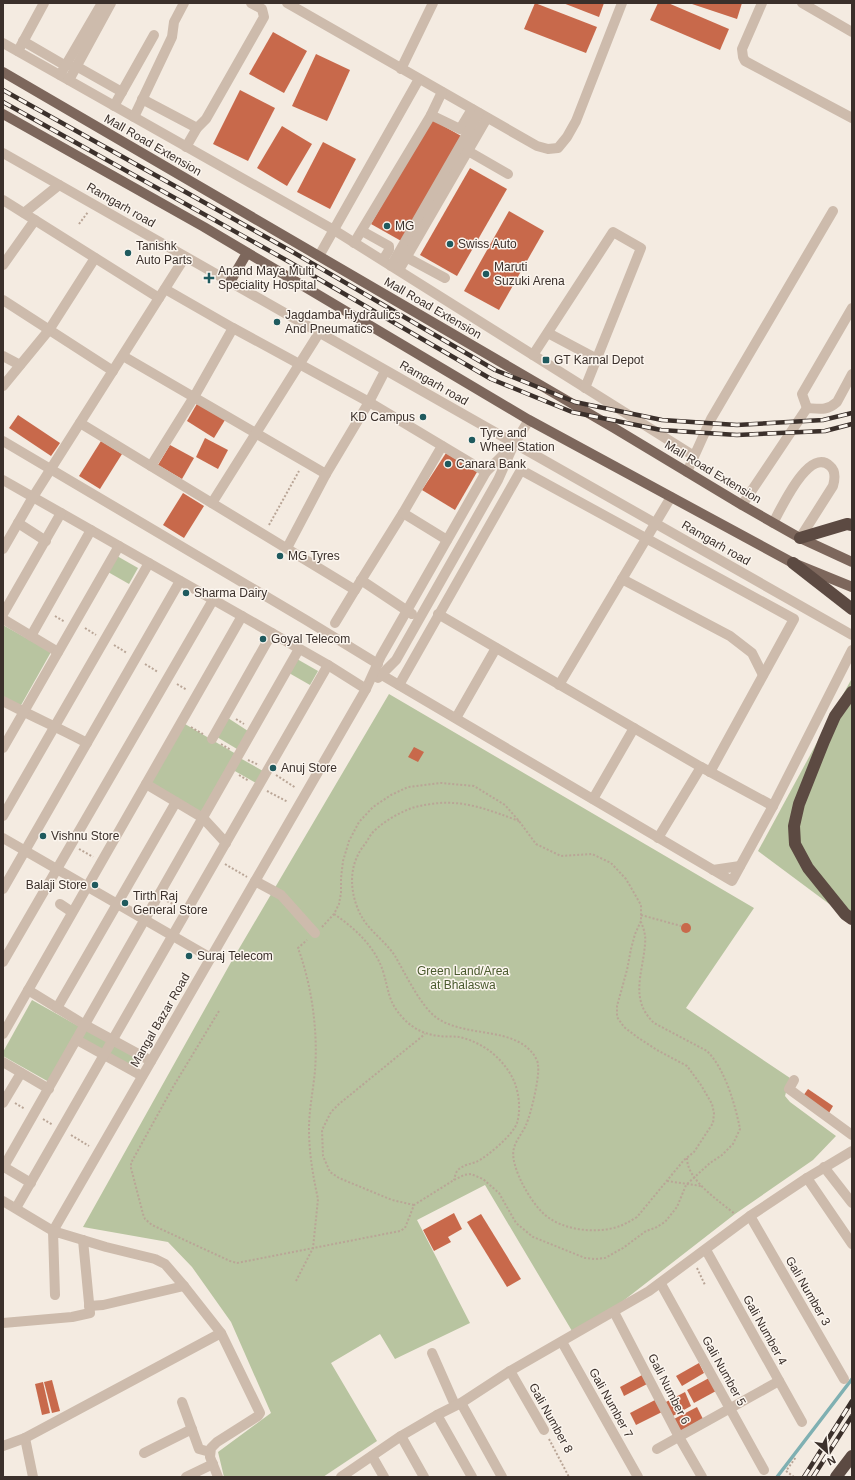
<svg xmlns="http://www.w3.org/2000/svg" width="855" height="1480" viewBox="0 0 855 1480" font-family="Helvetica,sans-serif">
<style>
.green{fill:#b8c4a0}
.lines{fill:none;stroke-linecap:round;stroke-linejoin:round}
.stream{stroke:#7fb0b2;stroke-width:3.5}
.building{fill:#c8694b}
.path{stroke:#b9a596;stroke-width:2;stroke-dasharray:2 2;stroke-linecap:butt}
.minor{stroke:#cdbbac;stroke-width:10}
.major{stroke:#7d675c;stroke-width:10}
.highway{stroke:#5c4a42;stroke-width:12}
.rail-casing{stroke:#3b302b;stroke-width:4.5}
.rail{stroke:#fbf5ee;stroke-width:3;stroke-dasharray:9;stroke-linecap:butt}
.poi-dot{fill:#1f5a5e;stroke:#fbf5ee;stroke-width:1.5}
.labels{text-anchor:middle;stroke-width:3;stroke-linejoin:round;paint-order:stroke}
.street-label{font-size:12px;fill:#3b302b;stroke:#fbf5ee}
.poi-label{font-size:12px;fill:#3b302b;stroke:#fbf5ee;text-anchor:start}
.park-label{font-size:12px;fill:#4a5a2e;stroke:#fbf5ee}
</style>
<rect width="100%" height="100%" fill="#f4ebe1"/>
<g class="green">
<path d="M117 556 138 568 129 584 108 572Z"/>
<path d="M3 625 51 652 20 707 3 698Z"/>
<path d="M297 659 318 671 310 685 289 673Z"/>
<path d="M852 678V921L758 851Z"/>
<path d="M389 694 754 908 686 1008 790 1078 785 1096 790 1102 836 1136 813 1160 735 1214 614 1308 572 1331 485 1185 417 1220 470 1323 395 1359 380 1334 331 1363 377 1441 323 1477H224L218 1452 271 1413 231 1322 192 1267 168 1242 83 1227 230 964Z"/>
<path d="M228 718 248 731 237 749 217 737Z"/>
<path d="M185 724 236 754 201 812 150 784Z"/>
<path d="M240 758 263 771 256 783 233 770Z"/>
<path d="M32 1000 80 1027 49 1082 3 1056V1052Z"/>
<path d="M87 1028 140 1057 133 1068 81 1039Z"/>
</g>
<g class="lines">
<path class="stream" d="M777 1477 852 1379"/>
</g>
<g class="building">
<path d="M535 3 597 27 586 53 524 29Z"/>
<path d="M563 3H604L599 17Z"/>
<path d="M658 3H668L729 29 720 50 650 20Z"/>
<path d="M689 3H742L737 19Z"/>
<path d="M273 32 307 51 284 93 249 74Z"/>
<path d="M316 54 350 70 327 121 292 106Z"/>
<path d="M240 90 275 108 248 161 213 144Z"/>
<path d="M431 119 463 137 403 242 371 224Z"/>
<path d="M282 126 312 144 287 186 257 168Z"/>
<path d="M323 142 356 159 330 209 297 192Z"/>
<path d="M470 168 507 189 457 276 420 255Z"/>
<path d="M509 211 544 231 499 310 464 291Z"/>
<path d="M198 402 225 420 214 438 187 421Z"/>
<path d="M18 415 60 443 51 456 9 428Z"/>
<path d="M205 438 228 450 218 469 196 457Z"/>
<path d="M101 441 122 454 100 489 79 476Z"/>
<path d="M170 445 194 458 182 479 158 465Z"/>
<path d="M446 453 477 472 455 510 422 490Z"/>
<path d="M183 493 204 506 184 538 163 525Z"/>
<path d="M414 747 424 752 418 762 408 757Z"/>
<circle cx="686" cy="928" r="5"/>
<path d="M808 1089 833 1106 829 1113 803 1096Z"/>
<path d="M454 1213 462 1229 448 1237 451 1242 434 1251 423 1230Z"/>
<path d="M481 1214 521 1279 507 1287 467 1222Z"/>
<path d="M699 1363 704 1373 682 1386 676 1376Z"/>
<path d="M644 1374 649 1383 624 1396 620 1387Z"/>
<path d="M709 1378 716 1391 694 1403 687 1390Z"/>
<path d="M52 1380 60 1411 52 1413 44 1382Z"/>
<path d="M43 1382 50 1413 42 1415 35 1384Z"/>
<path d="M685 1392 691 1406 671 1417 664 1403Z"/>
<path d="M655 1400 662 1412 636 1425 630 1413Z"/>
<path d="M697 1407 704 1421 681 1432 674 1419Z"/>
</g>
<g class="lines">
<g class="path">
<path d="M79 224 88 212"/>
<path d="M269 525 299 471"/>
<path d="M55 616 65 622"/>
<path d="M85 628 96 635"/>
<path d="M114 645 127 653"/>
<path d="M145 664 158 672"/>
<path d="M177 684 187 690"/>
<path d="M236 719 244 724"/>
<path d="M191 727 203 734"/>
<path d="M221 744 231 750"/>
<path d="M248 760 259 765"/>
<path d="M239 775 249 781"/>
<path d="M276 775 296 788"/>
<path d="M267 791 288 802"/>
<path d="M79 849 93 857"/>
<path d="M225 864 247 877"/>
<path d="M167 901 177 906"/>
<path d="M334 914C355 928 375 947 383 971 389 991 388 1002 403 1018 413 1029 426 1035 440 1036 446 1037 453 1036 459 1037 483 1042 504 1059 514 1081 519 1093 521 1110 517 1123 513 1135 487 1157 476 1162 470 1164 464 1165 459 1169 456 1171 455 1176 454 1180"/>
<path d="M641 915 681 926"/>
<path d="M322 927 334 914 339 904 341 893V878L343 861 349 841 359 822 373 807 391 795 408 787 441 783 474 786 505 805 519 821 536 844 561 856 592 854 611 863 626 879 641 905V921L635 934 631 949 627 970 617 1006V1017L624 1027 637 1037 657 1050 687 1066 701 1085 712 1104 714 1113 713 1123 694 1152 684 1160 637 1217C630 1221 624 1225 617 1227 594 1234 563 1230 545 1215 535 1206 527 1193 521 1181 517 1172 511 1158 514 1148 516 1140 523 1132 526 1125 531 1114 540 1076 538 1065 538 1062 536 1058 534 1055 513 1026 466 1038 437 1018 421 1007 405 973 395 956 386 942 371 932 363 919 352 901 348 876 357 857 359 852 362 848 365 844 368 840 370 835 374 831 385 821 398 813 412 808 418 806 424 805 431 804 463 799 489 810 519 821"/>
<path d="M219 1011 173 1087 131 1163V1168L143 1214 145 1219 152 1225 230 1261 237 1263 400 1231 405 1228 414 1205 454 1180 464 1175 471 1174 483 1179 499 1193 516 1223 533 1237 585 1258 595 1259 605 1258 623 1248 646 1231 655 1228 665 1222 677 1207 686 1185 710 1163 722 1155 733 1144 740 1129C735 1104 725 1069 707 1051L654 1023C629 999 643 973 645 944 646 936 644 929 641 922"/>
<path d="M15 1103 25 1109"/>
<path d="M43 1119 53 1125"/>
<path d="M71 1135 89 1146"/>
<path d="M687 1158C687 1180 719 1201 735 1214"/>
<path d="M667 1181 701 1186"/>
<path d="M414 1205 392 1200 339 1178 330 1172 323 1156 322 1130 331 1112 339 1104 425 1034"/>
<path d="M697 1268 705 1285"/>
<path d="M296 1281 313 1248 318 1199C313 1176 309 1153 309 1129 309 1110 313 1091 315 1071 318 1031 312 986 298 948L307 940"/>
<path d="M549 1439 569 1477"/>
<path d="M794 1477 786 1471 796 1457"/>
</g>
<g class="minor">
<path d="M287 3 537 146 548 149 558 148 567 137 576 121 622 3"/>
<path d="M762 3 742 49 743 57 745 61 852 118"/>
<path d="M802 3 852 32"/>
<path d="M23 41 66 66"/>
<path d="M3 43 334 230 694 456"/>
<path d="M18 51 44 3"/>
<path d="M76 66 122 92"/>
<path d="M401 69 433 3"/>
<path d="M60 75 102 3"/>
<path d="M69 80 111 3"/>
<path d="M142 99 197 128"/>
<path d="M114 106 154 35"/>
<path d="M431 115 442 92"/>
<path d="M134 117 172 37 174 22 184 3"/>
<path d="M186 147 197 128 206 119 264 17 262 9 251 3"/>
<path d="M468 151 508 174"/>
<path d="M3 153 852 635"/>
<path d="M3 200 159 298"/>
<path d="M24 213 59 185"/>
<path d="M362 231 389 246V250L383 260"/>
<path d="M354 243 431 115 460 129 472 109"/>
<path d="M319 256 419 79"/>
<path d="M406 257 445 278"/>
<path d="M3 265 35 220"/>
<path d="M391 266 479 113"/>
<path d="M399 270 487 118"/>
<path d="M165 289 233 328 369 402 486 472"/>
<path d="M3 300 113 371"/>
<path d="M548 333 597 359"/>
<path d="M533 355 613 232 641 248 585 388"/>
<path d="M3 356 20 365"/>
<path d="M123 356 326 474"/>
<path d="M3 386 49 330 95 258"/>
<path d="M807 408 802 394 852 308"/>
<path d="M807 408C820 409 827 411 837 402L852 374"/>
<path d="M80 423 355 590 403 513 442 446"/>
<path d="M3 441 306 620 378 664"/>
<path d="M151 466 194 397 233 328"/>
<path d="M687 472 711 419 833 211"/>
<path d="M3 480 328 665 366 689"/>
<path d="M212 503 319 333"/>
<path d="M742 505 807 408"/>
<path d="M403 513 447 540"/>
<path d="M18 523 46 541"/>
<path d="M773 523C781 509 809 446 830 466 836 471 835 479 833 486L800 538"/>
<path d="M287 548 326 474 369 402 385 371"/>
<path d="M3 549 33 497 185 257"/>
<path d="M622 579 730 636 752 653 763 675"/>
<path d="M361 580 412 614"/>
<path d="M3 614 61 513"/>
<path d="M438 614 701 767 773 806"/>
<path d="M3 619 58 652"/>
<path d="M335 623 355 590"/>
<path d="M31 636 91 530"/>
<path d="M375 671 732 881 773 806 852 650"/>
<path d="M378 678 396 660 498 480 514 444 529 420"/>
<path d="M399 685 521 470 794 619 710 772"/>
<path d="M559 685 671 497"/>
<path d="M3 701C31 716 59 728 87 743"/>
<path d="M456 718 496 648"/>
<path d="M212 739 272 633"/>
<path d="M3 748 119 546"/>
<path d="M146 784 203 818 226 843"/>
<path d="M593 799 634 728"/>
<path d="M3 816 149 563"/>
<path d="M3 838 211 958"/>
<path d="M658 838 701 767"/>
<path d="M713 870 740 866"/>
<path d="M255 881 281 895 315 933"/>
<path d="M3 889 180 581"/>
<path d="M60 904 72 912"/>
<path d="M3 962 213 600"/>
<path d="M28 990 85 1025 151 1061"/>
<path d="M57 1008 176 802"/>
<path d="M3 1034 242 616"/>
<path d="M77 1040 142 1076"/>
<path d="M3 1062 49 1089"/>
<path d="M794 1080 789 1089 852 1135"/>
<path d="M3 1103 21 1073"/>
<path d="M4 1167 31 1183"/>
<path d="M824 1167 852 1203"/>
<path d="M3 1168 299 649"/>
<path d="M807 1178 852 1244"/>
<path d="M3 1201 53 1231 366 689 381 656 486 472 514 444"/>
<path d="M16 1208 328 665"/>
<path d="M750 1216 844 1379"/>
<path d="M706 1250 802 1422"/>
<path d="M661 1284 764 1470"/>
<path d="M55 1295 53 1231 106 1247 155 1259 165 1264 184 1286 221 1333 259 1411 260 1413 258 1416 217 1442 211 1448 210 1457 218 1477"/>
<path d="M89 1306 103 1305 184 1286"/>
<path d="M614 1312 679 1437 702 1477"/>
<path d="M3 1323 72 1317 90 1313 83 1240"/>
<path d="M562 1342 638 1477"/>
<path d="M432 1353 455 1405"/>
<path d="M510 1371 544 1430"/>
<path d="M182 1402 199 1449 210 1452"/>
<path d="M461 1403 502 1477"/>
<path d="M437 1415 472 1477"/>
<path d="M401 1436 424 1477"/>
<path d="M25 1438 33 1477"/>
<path d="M3 1446 25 1438 40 1430 221 1333"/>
<path d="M657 1449 779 1381"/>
<path d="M144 1453 192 1429"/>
<path d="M372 1456 384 1477"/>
<path d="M186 1477 213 1464"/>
<path d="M341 1477 401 1436 437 1415 461 1403 510 1371 649 1291 750 1216 807 1178 852 1151"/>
</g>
<g class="major">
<path d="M3 72 614 428 742 505 800 538 852 562"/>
<path d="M3 114 204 227 529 420 793 563 852 587"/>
<path d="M230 282 247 253"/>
</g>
<g class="highway">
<path d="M800 538 847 524 852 525"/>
<path d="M793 563 852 609"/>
<path d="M852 692 835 716 824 741 799 804 794 826 795 844 808 868 845 914 852 919"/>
<path d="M836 1477 852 1456"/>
</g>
<g class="rail-casing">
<g id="rail">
<path d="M3 90 291 251 495 370 575 402 662 420 737 425 823 420 852 413"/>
<path d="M3 102 286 260 491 379 572 412 661 430 737 435 825 431 852 424"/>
<path d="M804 1477 852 1401"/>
<path d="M813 1477 852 1416"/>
</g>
</g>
<use href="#rail" class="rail"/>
</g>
<g class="poi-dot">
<circle cx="387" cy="226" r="4"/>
<circle cx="450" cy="244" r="4"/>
<circle cx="128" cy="253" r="4"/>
<circle cx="486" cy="274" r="4"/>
<path d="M207 272h4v4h4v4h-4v4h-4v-4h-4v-4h4z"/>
<circle cx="277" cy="322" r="4"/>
<rect x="542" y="356" width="8" height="8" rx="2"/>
<circle cx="423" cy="417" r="4"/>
<circle cx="472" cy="440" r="4"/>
<circle cx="448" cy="464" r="4"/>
<circle cx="280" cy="556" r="4"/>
<circle cx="186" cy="593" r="4"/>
<circle cx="263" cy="639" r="4"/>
<circle cx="273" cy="768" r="4"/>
<circle cx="43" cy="836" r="4"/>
<circle cx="95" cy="885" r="4"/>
<circle cx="125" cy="903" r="4"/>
<circle cx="189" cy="956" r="4"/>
</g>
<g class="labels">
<g class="street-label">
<text transform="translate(153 145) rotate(30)" y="4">Mall Road Extension</text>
<text transform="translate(121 205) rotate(30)" y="4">Ramgarh road</text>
<text transform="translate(433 308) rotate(30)" y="4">Mall Road Extension</text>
<text transform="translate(434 383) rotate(30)" y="4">Ramgarh road</text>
<text transform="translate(713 472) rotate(31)" y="4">Mall Road Extension</text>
<text transform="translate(716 543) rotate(30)" y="4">Ramgarh road</text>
<text transform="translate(160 1020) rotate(-60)" y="4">Mangal Bazar Road</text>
<text transform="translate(808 1291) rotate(60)" y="4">Gali Number 3</text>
<text transform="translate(765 1330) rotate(61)" y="4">Gali Number 4</text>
<text transform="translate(724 1371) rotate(61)" y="4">Gali Number 5</text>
<text transform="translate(669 1389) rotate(63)" y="4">Gali Number 6</text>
<text transform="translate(611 1403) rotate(61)" y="4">Gali Number 7</text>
<text transform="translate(551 1418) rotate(61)" y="4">Gali Number 8</text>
</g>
<g class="poi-label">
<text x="395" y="230">MG</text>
<text x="458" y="248">Swiss Auto</text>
<text x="136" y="250">Tanishk<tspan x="136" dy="14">Auto Parts</tspan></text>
<text x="494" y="271">Maruti<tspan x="494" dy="14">Suzuki Arena</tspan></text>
<text x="218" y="275">Anand Maya Multi<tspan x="218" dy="14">Speciality Hospital</tspan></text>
<text x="285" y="319">Jagdamba Hydraulics<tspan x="285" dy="14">And Pneumatics</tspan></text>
<text x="554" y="364">GT Karnal Depot</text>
<text x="415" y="421" text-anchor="end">KD Campus</text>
<text x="480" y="437">Tyre and<tspan x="480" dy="14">Wheel Station</tspan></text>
<text x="456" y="468">Canara Bank</text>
<text x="288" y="560">MG Tyres</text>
<text x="194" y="597">Sharma Dairy</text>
<text x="271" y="643">Goyal Telecom</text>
<text x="281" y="772">Anuj Store</text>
<text x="51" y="840">Vishnu Store</text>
<text x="87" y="889" text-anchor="end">Balaji Store</text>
<text x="133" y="900">Tirth Raj<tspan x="133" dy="14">General Store</tspan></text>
<text x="197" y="960">Suraj Telecom</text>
</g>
<g class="park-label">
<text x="463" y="975">Green Land/Area<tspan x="463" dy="14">at Bhalaswa</tspan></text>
</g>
</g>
<rect width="855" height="1480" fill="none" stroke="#3b302b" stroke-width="8"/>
<g transform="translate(827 1452) rotate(153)" stroke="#fbf5ee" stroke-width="3" paint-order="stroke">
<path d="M0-3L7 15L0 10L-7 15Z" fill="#3b302b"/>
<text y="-6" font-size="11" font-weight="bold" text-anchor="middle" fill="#3b302b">N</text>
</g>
</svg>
